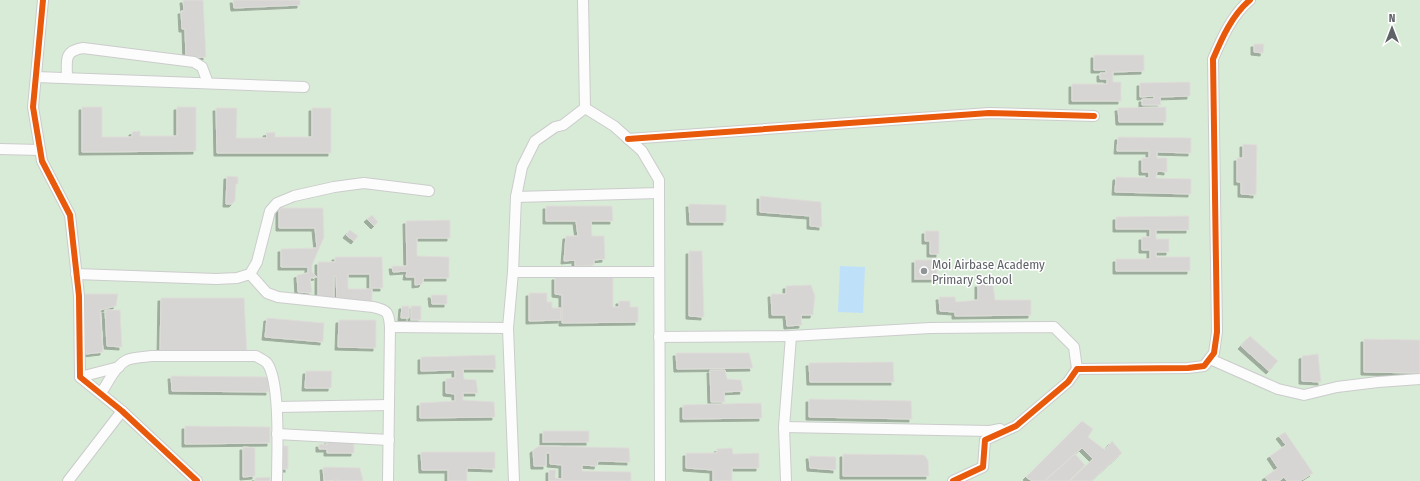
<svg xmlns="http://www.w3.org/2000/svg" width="1420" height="481" viewBox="0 0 1420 481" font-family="'Fira Sans Condensed',sans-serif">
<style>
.green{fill:#d8ebd6}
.water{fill:#bfe0f9}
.building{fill:#d6d5d3;stroke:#deddd9;filter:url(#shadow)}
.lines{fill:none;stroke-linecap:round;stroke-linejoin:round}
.minor-casing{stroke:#cbcccc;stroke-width:12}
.minor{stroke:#fdfcfc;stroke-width:10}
.cycleway-casing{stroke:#fff;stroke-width:8}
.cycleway{stroke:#e8590c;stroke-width:6}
.poi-dot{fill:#919496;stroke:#fff;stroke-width:1.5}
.labels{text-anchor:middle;stroke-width:3;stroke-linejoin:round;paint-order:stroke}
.poi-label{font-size:13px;fill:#5f6368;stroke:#fff;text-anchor:start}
</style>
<defs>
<filter id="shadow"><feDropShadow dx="-3" dy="3" stdDeviation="0" flood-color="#0004"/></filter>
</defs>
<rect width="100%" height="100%" fill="#efeeea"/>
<rect class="green" x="0" y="0" width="1420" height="481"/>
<path class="water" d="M840 266 865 267 863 313 838 312Z"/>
<g class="building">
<path d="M183 0H203L206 57 186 58 185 29H182L181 11H184Z"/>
<path d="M233 0H300V5L234 8Z"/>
<path d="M1254 44H1264L1263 53 1254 52Z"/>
<path d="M1094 55H1144V71L1113 72V82H1121V101H1072V84H1107V79H1100V73H1106V70H1094Z"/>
<path d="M1190 82V96L1160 97 1161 105H1142V99H1154V96L1140 97V83Z"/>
<path d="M82 107H102V137H132V132L140 131V136H177V107H196V151L82 152Z"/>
<path d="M1166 107V122H1119L1118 108Z"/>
<path d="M216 108H237L236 138H267L266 133 275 132V137H312V108H331V153H217Z"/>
<path d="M1118 137 1191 138V153L1157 152V158H1167V172L1157 171 1156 178 1191 179V194L1115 192 1116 177 1149 178V172H1142V158H1149V151H1117Z"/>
<path d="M1243 144 1257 145 1256 195 1241 194V182H1237V158H1243Z"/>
<path d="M227 176 238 177V184H236L235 201 232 204H226Z"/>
<path d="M760 196 821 202 822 227 810 226V216L760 212Z"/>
<path d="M689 204 726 205V222H690Z"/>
<path d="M546 206H612L613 221H591L592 236H604L605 259 594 260V265L575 266V260L564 261 566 236H578L576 221H546Z"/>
<path d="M279 208H323L324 237 312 265V272L317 277 310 278 312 293 298 292 297 275 308 273V267H281V249L317 248 315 228H279Z"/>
<path d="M372 215 378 222 374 226 367 219Z"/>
<path d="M1189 216V230H1156V239H1169V252H1156V257H1190V271H1116V259H1150V250H1142V237H1150V229H1116V217Z"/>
<path d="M450 220V238H417V256L449 257V278H424L422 284 415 285V277H406L407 271 393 272 392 266H407L406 221Z"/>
<path d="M350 230 358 236 354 241 346 235Z"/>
<path d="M925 231H939V254H930V241H925Z"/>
<path d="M689 251H702L704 317 689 316Z"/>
<path d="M335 257H382L383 288H370V274H348V289H372V301H337L336 276H334V301H318V262H335Z"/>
<rect x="915" y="260" width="22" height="19"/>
<path d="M555 277H613V307H619V301H630V307H638V322L562 323V295L555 294Z"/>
<path d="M978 284 993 285 995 300H1031V315L955 316V312L940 311 939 297H955L956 302 978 300Z"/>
<path d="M811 285 815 296 813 315H801L802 325 787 326 786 315H772L771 294H786V286Z"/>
<path d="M529 293H547V302H552V308H561V320L529 321Z"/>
<path d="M84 294H118L116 306 100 310 103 352 86 354Z"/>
<path d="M431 295H447V304H432Z"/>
<path d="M161 298H244L247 353 160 352Z"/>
<path d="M402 306H409V318H401Z"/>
<rect x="411" y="306" width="10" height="14"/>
<path d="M105 310H120L122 347 107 346Z"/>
<path d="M267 318 324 323 323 342 265 337Z"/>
<path d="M339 320H376V348L338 347Z"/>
<path d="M1250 336 1278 361 1269 371 1241 346Z"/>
<path d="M1364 339 1420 340V373L1364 372Z"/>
<path d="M676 353H749L753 368 677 369Z"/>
<path d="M1318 354 1321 382 1302 381V356Z"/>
<path d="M495 355 496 369H463L464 379 476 380 478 393H463V400L494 402 495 417 420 418V403L455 401V394L446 393V379L455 378V370L421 371V357Z"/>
<path d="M893 362 894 382H810L809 363Z"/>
<path d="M710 370H725L727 379 741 380 743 391 724 392 725 402H711Z"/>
<path d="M306 371H332L331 388H305Z"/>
<path d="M171 376 268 377 269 392 172 391Z"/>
<path d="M809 399 911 401 912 419 809 417Z"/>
<path d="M761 403 762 418 683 419V405Z"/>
<path d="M1082 421 1093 429 1088 437 1105 450 1112 441 1122 453 1091 481H1070L1093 459 1082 448 1044 481H1032L1026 477Z"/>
<path d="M185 426 270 427V443L185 444Z"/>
<rect x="543" y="431" width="46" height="11"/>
<path d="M1285 432 1313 473 1300 481H1287L1284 477 1279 481H1268L1265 477 1278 468 1270 456 1286 445 1279 436Z"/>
<path d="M327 441 354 442V453H327V449H319V444L327 445Z"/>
<rect x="283" y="446" width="5" height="23"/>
<path d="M539 446 629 448 630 462 598 461 597 466 582 465V471L631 472V481H549V470H556L555 478 562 479V465L550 464V453H546V466H534L533 450Z"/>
<path d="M243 447 255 448V476L243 477Z"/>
<path d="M732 448 733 454 759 453V468H732V481H713V470L686 468V453H717V449Z"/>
<path d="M421 452H495V469L467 468V481H448V470H422Z"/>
<path d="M843 454 924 455 928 460 929 476H843Z"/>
<path d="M1075 454 1085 465 1069 481H1045Z"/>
<path d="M809 456 836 457V470L810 468Z"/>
<path d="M323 467 360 468 363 481H338V480L324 481Z"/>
<path d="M270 477V481H255V478Z"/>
</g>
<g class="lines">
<g class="minor-casing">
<g id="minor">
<path d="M43 0 33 107 42 161 70 215 79 296 80 377 122 411 197 481"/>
<path d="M583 0 585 108"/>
<path d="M36 77 304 87"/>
<path d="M67 78C67 61 63 51 83 48L194 62 202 67 208 83"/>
<path d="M585 108 614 126 642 151 659 180V193L516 197 522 167 535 141 555 127 563 125Z"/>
<path d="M628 139 989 113 1094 116"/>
<path d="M0 149 40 150"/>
<path d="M659 193 660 481"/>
<path d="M513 272H659"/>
<path d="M76 274 216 279 237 278 250 274 257 262 270 211 277 203 294 196 334 187 364 183 429 191"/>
<path d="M250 274 267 293 278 297 373 307C388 310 389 313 390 327L388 481"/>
<path d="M390 327 508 328"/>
<path d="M659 337 791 336 930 328 1054 327 1074 347 1077 369"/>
<path d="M1210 359 1278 389 1304 395 1337 387 1378 382 1420 379"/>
<path d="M80 377 119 367"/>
<path d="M101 393C108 383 115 366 127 360 134 357 144 357 152 356H256C259 358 264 360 267 363 281 382 277 456 277 481"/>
<path d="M277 407 389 405"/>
<path d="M784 427 990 431 1000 429"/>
<path d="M277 434 389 440"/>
<path d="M68 481 122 411"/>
<path d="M514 481 508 328 513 272 516 197"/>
<path d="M786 481 784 427 791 336"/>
<path d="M953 481 983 467 985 440 1016 426 1068 382 1077 369 1188 368 1204 366 1214 353 1217 332 1213 59C1222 38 1232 15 1250 0"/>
</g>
</g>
<use href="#minor" class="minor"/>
<g class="cycleway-casing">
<g id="cycleway">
<path d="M43 0 33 107 42 161 70 215 79 296 80 377 122 411 197 481"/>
<path d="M628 139 989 113 1094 116"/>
<path d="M953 481 983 467 985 440 1016 426 1068 382 1077 369 1188 368 1204 366 1214 353 1217 332 1213 59C1222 38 1232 15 1250 0"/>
</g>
</g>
<use href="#cycleway" class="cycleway"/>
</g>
<circle class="poi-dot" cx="924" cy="271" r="4"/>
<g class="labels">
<g class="poi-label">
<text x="932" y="269">Moi Airbase Academy<tspan x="932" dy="15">Primary School</tspan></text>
</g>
</g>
<g transform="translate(1392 28)" stroke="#ffffff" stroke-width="3" paint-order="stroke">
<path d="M0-3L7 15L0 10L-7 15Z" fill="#5f6368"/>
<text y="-6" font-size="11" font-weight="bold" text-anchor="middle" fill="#5f6368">N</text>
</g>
</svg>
